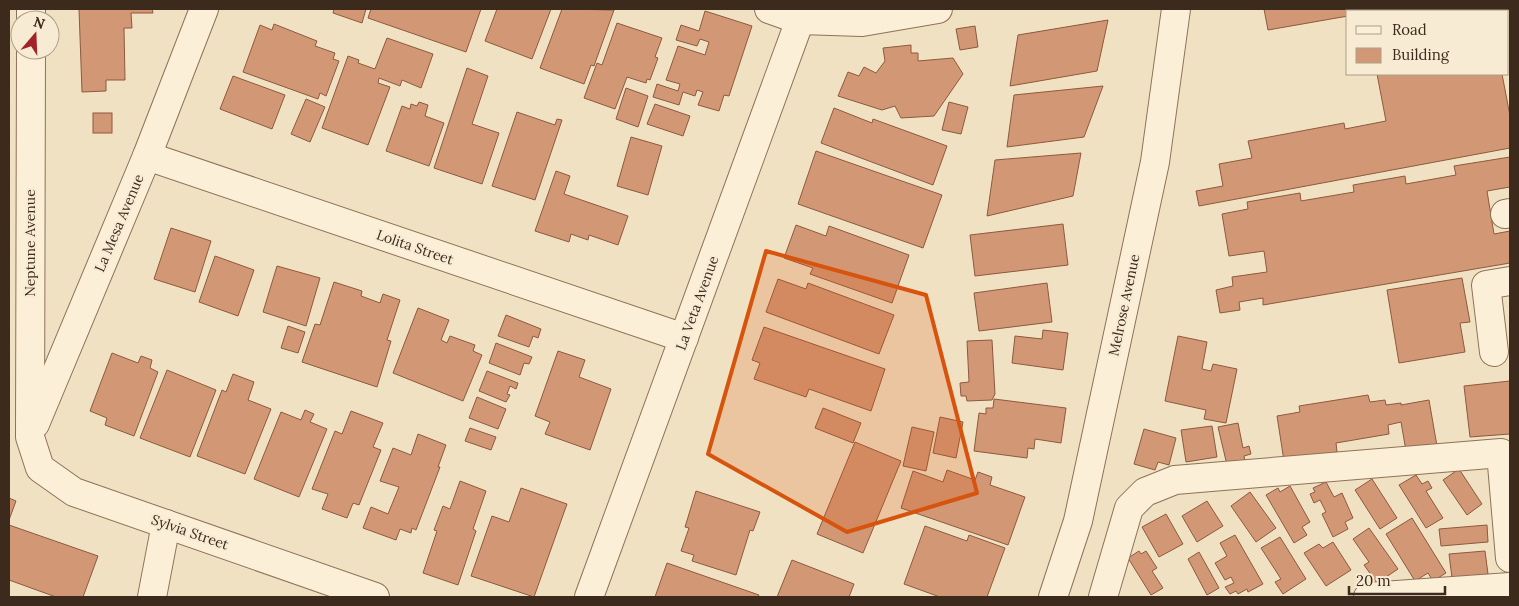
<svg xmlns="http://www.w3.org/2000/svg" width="1519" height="606" viewBox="0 0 1519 606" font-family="Lora,serif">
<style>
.building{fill:#d29876;stroke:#8e593c}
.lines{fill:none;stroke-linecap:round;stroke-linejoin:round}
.minor-casing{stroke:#8d7258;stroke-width:30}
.minor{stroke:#fbefd7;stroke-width:28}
.marked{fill:#d7540e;fill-opacity:0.2;stroke:#d7540e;stroke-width:4;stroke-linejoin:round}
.labels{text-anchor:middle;stroke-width:4;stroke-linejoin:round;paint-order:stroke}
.street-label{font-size:14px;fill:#3c2a1d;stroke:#f8ebd3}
</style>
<rect width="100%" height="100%" fill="#f1e1c3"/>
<g class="building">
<path d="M79 9H152L153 13H131L132 28H124L125 80H106V91L82 92Z"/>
<path d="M334 9H366L362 23 333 13Z"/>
<path d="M371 9H481L466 52 368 18Z"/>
<path d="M497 9H551L532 59 485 41Z"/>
<path d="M562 9 614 10 594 66 591 65 584 84 540 68Z"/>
<path d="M1264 9H1385L1372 11H1348V16L1268 30Z"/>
<path d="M705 11 752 26 729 96 724 95 719 111 698 105 703 92 697 90 695 96 683 92 679 105 653 97 657 84 678 91 680 84 666 80 678 46 705 55 709 42 700 39 697 46 676 40 681 25 699 31Z"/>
<path d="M1108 20 1097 71 1010 86 1018 35Z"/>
<path d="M617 23 662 38 655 57 658 58 650 80 647 79 646 83 627 77 615 109 584 98 597 63 602 65Z"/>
<path d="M274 24 317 41 315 46 335 53 333 59 339 61 326 96 320 93 318 99 243 72 260 25 272 30Z"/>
<path d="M975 26 978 47 960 50 956 29Z"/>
<path d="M387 38 433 54 421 88 402 80 400 86 379 78 378 83 390 87 368 145 322 128 348 56 359 60 358 63 375 69Z"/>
<path d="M911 45V53H918V61L953 58 963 74 934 116 901 118 895 106 882 110 838 96 848 72 859 76 864 67 876 73 885 61 883 48Z"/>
<path d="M467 68 488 76 472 124 499 133 482 184 434 168Z"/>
<path d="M1377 74H1502L1510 116V148L1199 206 1196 191 1223 186 1219 164 1252 158 1248 141 1344 123 1345 129 1386 121Z"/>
<path d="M233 76 285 95 272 129 220 109Z"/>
<path d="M1103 86 1084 137 1007 147 1014 95Z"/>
<path d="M626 88 648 96 638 127 616 119Z"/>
<path d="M306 99 325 107 310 142 291 134Z"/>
<path d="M419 102 428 105 425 116 444 123 429 166 386 151 402 106 410 109 411 104 417 106Z"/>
<path d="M949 102 968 107 961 134 942 130Z"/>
<path d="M655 104 690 116 683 136 647 124Z"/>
<path d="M834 108 872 123 873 119 947 146 933 185 821 143Z"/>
<path d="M517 112 555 125 557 119 562 120 535 200 492 186Z"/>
<rect x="93" y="113" width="19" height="20"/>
<path d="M631 137 662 146 648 195 617 186Z"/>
<path d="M816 151 942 195 923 248 798 204Z"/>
<path d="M1081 153 1073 196 987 216 995 160Z"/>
<path d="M1510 157V187L1487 191 1494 234 1510 231V263L1263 305V298L1239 302 1240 310 1220 313 1216 290 1233 286 1232 277 1267 272 1264 251 1229 256 1222 214 1248 209 1247 202 1300 193 1301 201 1354 192 1353 185 1405 176 1406 184 1456 175 1454 166Z"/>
<path d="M556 171 570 176 564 194 628 216 618 245 589 235 588 240 571 234 569 242 535 231Z"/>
<path d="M1063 224 1068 265 975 276 970 235Z"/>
<path d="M796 225 826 236 829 226 909 255 892 303 810 274 813 268 784 258Z"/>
<path d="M171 228 211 241 195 292 154 279Z"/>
<path d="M215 256 254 270 238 316 199 302Z"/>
<path d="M277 266 320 278 306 326 263 312Z"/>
<path d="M1462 278 1470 322 1460 323 1465 352 1399 363 1387 290Z"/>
<path d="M778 279 806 289 808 283 894 315 879 354 766 312Z"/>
<path d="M334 282 362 291 361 296 380 303 383 294 400 300 387 340 391 341 377 387 302 362 315 324 320 325Z"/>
<path d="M1047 283 1052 322 979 331 974 293Z"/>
<path d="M418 308 449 320 441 340 447 343 450 336 475 345 473 351 482 355 463 401 393 373Z"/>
<path d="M506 315 541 329 538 338 533 336 529 347 498 336Z"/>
<path d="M288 326 305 332 298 353 281 348Z"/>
<path d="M764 327 885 369 871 411 809 389 806 397 754 379 760 363 752 360Z"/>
<path d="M1043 330 1068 333 1063 370 1012 363 1015 336 1042 339Z"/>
<path d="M1178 336 1207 342 1202 369 1211 371 1213 364 1237 369 1226 423 1204 419 1206 410 1165 401Z"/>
<path d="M992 340 995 394 992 400 967 401 966 396H961L960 383 969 382 967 341Z"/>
<path d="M496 343 532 357 529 364 524 363 520 375 489 363Z"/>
<path d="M558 351 585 360 579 377 611 389 590 450 545 434 550 422 535 416Z"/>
<path d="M112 353 138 363 141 356 152 360 150 368 158 372 134 436 105 425 107 418 90 411Z"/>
<path d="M167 370 216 390 190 457 140 438Z"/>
<path d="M487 371 518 383 516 389 510 386 507 394 510 395 506 402 479 391Z"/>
<path d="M233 374 254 382 248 400 271 409 245 474 197 456 222 390 226 392Z"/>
<path d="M1510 381V434L1470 437 1464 386Z"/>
<path d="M1368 395 1370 402 1385 400 1386 405 1401 403V405L1429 400 1437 446 1406 451 1401 422 1388 425 1389 434 1336 443 1337 452 1284 461 1277 416 1300 412 1299 406Z"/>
<path d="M477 397 506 409 498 429 469 418Z"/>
<path d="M994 399 1066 408 1061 443 1035 439 1034 449 1028 448 1027 458 974 451 979 413 986 414V408H993Z"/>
<path d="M823 408 861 423 853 443 815 428Z"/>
<path d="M305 410 314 414 310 422 327 429 299 497 254 479 281 412 301 420Z"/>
<path d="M351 411 383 423 373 447 381 450 359 505 353 503 347 518 322 509 328 494 312 489 335 431 342 434Z"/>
<path d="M940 417 963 422 956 458 933 453Z"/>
<path d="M1238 423 1243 448 1249 446 1251 454 1244 456 1245 461 1227 465 1218 427Z"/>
<path d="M1212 426 1217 457 1186 462 1181 430Z"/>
<path d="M912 427 934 432 926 471 903 466Z"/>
<path d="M470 428 496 437 491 450 465 441Z"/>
<path d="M1144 429 1176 438 1169 465 1158 462 1155 470 1134 464Z"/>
<path d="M418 434 446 445 438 467H440L416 530 412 528 411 533 400 529 396 540 363 528 371 507 388 514 399 487 380 481 393 448 411 455Z"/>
<path d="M855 442 901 461 863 553 817 534Z"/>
<path d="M1459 469 1482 504 1467 515 1443 480Z"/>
<path d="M947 470 975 480 978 472 992 477 990 485 1025 497 1008 545 901 508 913 471 943 482Z"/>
<path d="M1416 475 1422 484 1428 481 1432 488 1426 491 1443 518 1426 528 1399 485Z"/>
<path d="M1372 479 1397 518 1380 529 1355 490Z"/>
<path d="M460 481 486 491 473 529 476 531 458 585 423 573 437 531 434 530 443 506 450 509Z"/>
<path d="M1326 482 1334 497 1342 493 1353 518 1345 522 1348 529 1333 537 1322 514 1326 512 1320 500 1314 503 1310 494 1315 492 1313 488Z"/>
<path d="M1290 486 1310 522 1302 527 1307 535 1294 543 1266 495 1278 488 1280 492Z"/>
<path d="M521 488 567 504 534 597 471 576 492 516 509 522Z"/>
<path d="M696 491 760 512 753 531 750 530 736 575 692 561 694 555 681 551 689 528 685 527Z"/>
<path d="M1250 492 1276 528 1256 542 1231 506Z"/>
<path d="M9 498 16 501 9 520Z"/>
<path d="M1207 501 1223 526 1197 542 1182 516Z"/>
<path d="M1166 514 1183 544 1159 557 1142 527Z"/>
<path d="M1412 518 1446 573 1433 581 1428 573 1415 581 1386 534Z"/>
<path d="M9 525 98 556 83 597H56L9 580Z"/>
<path d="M1487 525 1488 542 1441 546 1439 529Z"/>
<path d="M925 526 967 541 969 535 1005 548 987 597H940L904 584Z"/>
<path d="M1369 528 1398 569 1377 583 1364 565 1369 562 1353 539Z"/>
<path d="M1235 535 1263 584 1248 592 1247 589 1238 594 1236 591 1230 594 1225 587 1234 583 1231 577 1225 580 1215 563 1227 556 1220 543Z"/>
<path d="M1280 537 1306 579 1283 594 1275 582 1281 579 1261 548Z"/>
<path d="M1333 542 1351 570 1326 586 1304 553 1319 544 1323 548Z"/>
<path d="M1139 551 1141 554 1146 551 1157 568 1152 571 1163 588 1151 595 1128 558Z"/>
<path d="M1485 551 1488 574 1452 578 1449 554Z"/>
<path d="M1199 552 1219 588 1207 595 1188 559Z"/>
<path d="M792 560 854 584 849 597H777Z"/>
<path d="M667 563 759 595 758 597H655Z"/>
</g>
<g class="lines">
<g class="minor-casing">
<g id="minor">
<path d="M769 9 800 20 862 22 938 9"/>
<path d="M31 20V9"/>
<path d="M31 50 30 437 40 468 74 492 375 597"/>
<path d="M147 156 684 338"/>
<path d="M1505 214 1510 213"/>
<path d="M1494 352 1486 285 1510 281"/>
<path d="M35 424 147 156 204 9"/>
<path d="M152 597 166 524"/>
<path d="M589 597 804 9"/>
<path d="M1053 597 1078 521 1155 162 1176 9"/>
<path d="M1103 597 1129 508 1145 492 1175 480 1501 453 1510 558"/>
<path d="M1368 597 1510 587"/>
</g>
</g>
<use href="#minor" class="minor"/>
</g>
<path class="marked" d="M766 251 926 295 977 493 847 532 708 454Z"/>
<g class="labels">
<g class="street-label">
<text transform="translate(119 223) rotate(-67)" y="5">La Mesa Avenue</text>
<text transform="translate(30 243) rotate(-90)" y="5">Neptune Avenue</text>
<text transform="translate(415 247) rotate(19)" y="5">Lolita Street</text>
<text transform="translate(697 303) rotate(-70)" y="5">La Veta Avenue</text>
<text transform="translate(1124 305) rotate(-78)" y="5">Melrose Avenue</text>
<text transform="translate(190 532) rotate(19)" y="5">Sylvia Street</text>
</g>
</g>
<rect width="1519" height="606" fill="none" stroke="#3c2a1d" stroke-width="20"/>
<rect x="1346" y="10" width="162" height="65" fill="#f8ebd3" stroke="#ad9e8a"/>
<rect x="1356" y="26" width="25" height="8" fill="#fbefd7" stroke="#ad9e8a"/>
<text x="1392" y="35" font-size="15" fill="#3c2a1d">Road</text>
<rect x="1356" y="48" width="25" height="15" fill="#d29876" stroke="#ad9e8a"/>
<text x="1392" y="60" font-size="15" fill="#3c2a1d">Building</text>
<g transform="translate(35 35) rotate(19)"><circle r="24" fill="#f8ebd3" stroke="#ad9e8a"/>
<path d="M0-4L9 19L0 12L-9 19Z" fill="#a0242a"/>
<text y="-8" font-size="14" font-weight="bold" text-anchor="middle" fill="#3c2a1d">N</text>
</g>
<path d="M1349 586v8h96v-8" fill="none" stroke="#3c2a1d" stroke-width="2.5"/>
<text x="1356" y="586" font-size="15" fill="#3c2a1d" stroke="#f8ebd3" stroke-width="4" paint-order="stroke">20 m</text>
</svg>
